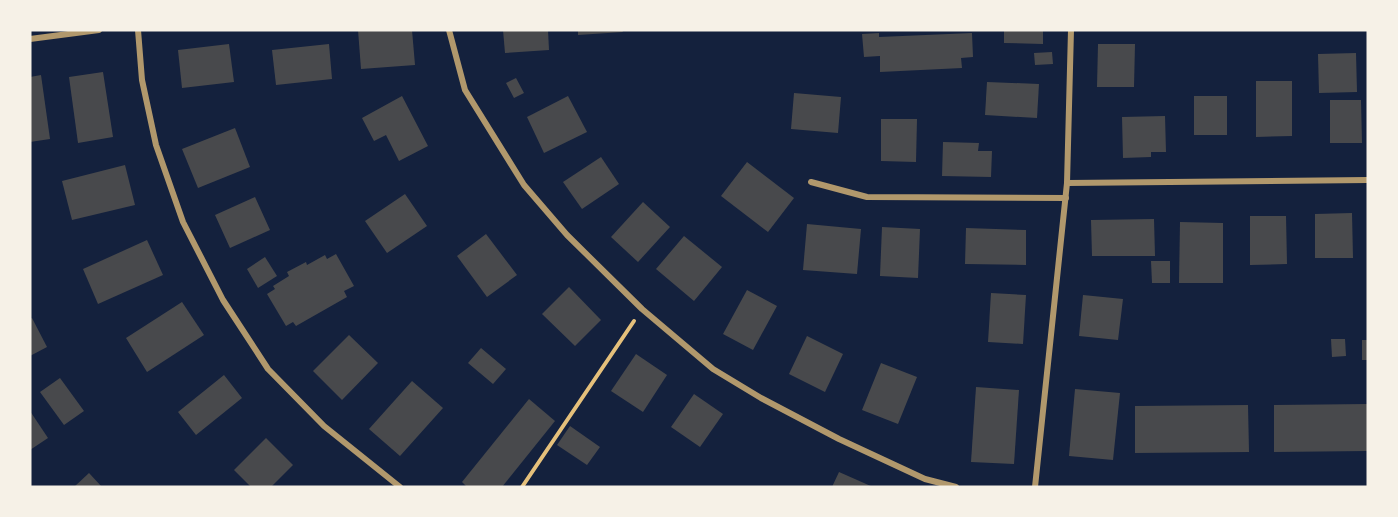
<svg xmlns="http://www.w3.org/2000/svg" width="1398" height="517" viewBox="0 0 1398 517" font-family="'Zilla Slab',serif">
<style>
.building{fill:#48494c}
.lines{fill:none;stroke-linecap:round;stroke-linejoin:round}
.path{stroke:#e5c07b;stroke-width:4}
.minor{stroke:#b1986c;stroke-width:6}
</style>
<rect width="100%" height="100%" fill="#14213d"/>
<g class="building">
<path d="M358 30H412L415 65 361 69Z"/>
<path d="M503 30H548L549 50 505 53Z"/>
<path d="M578 30H622L623 32 578 35Z"/>
<path d="M1004 30H1043V44L1004 43Z"/>
<path d="M879 33V37L972 33 973 57 961 58 962 68 880 72V56L864 57 862 34Z"/>
<path d="M229 44 234 82 182 88 178 50Z"/>
<path d="M329 44 332 79 276 85 272 50Z"/>
<path d="M1098 44H1135L1134 87H1097Z"/>
<path d="M1052 52 1053 64 1035 65 1034 53Z"/>
<path d="M1356 53 1357 92 1319 93 1318 54Z"/>
<path d="M103 72 113 137 78 143 69 77Z"/>
<path d="M41 75 50 139 30 142V77Z"/>
<path d="M516 78 524 93 514 98 506 83Z"/>
<path d="M1256 81H1292V136L1256 137Z"/>
<path d="M987 82 1039 84 1037 118 985 115Z"/>
<path d="M794 93 841 97 838 133 791 129Z"/>
<path d="M402 96 428 146 399 161 386 135 374 141 362 118Z"/>
<path d="M568 96 587 132 544 153 527 117Z"/>
<rect x="1194" y="96" width="33" height="39"/>
<path d="M1330 100H1361L1362 143H1330Z"/>
<path d="M1165 116 1166 152H1151V157L1123 158 1122 117Z"/>
<path d="M881 119H917L916 162 881 161Z"/>
<path d="M235 128 250 167 198 188 182 149Z"/>
<path d="M943 142 979 143 978 151H992L991 177 942 176Z"/>
<path d="M601 157 619 184 582 209 563 182Z"/>
<path d="M747 162 794 198 768 232 721 196Z"/>
<path d="M125 165 135 205 72 220 62 181Z"/>
<path d="M405 194 427 226 387 253 365 221Z"/>
<path d="M255 197 270 230 230 248 215 215Z"/>
<path d="M643 202 670 227 638 262 611 237Z"/>
<path d="M1352 213 1353 258H1315V214Z"/>
<path d="M1250 216H1286L1287 264 1250 265Z"/>
<path d="M1154 219 1155 256H1092L1091 220Z"/>
<path d="M1180 222 1223 223V283H1179Z"/>
<path d="M807 224 861 229 857 274 803 270Z"/>
<path d="M882 227 920 229 918 278 880 276Z"/>
<path d="M966 228 1026 230V265L965 264Z"/>
<path d="M486 234 517 275 487 297 457 256Z"/>
<path d="M684 236 722 267 694 301 656 269Z"/>
<path d="M147 240 163 275 98 304 83 269Z"/>
<path d="M336 254 354 286 344 291 347 297 296 326 293 322 286 326 267 294 275 289 273 286 289 276 287 272 306 262 307 265 325 255 327 259Z"/>
<path d="M265 257 277 276 258 288 247 269Z"/>
<path d="M1151 261H1170V283H1152Z"/>
<path d="M569 287 601 320 575 346 542 314Z"/>
<path d="M747 290 777 306 753 350 723 334Z"/>
<path d="M991 293 1026 295 1023 344 988 342Z"/>
<path d="M1083 295 1123 299 1118 340 1079 336Z"/>
<path d="M182 302 204 335 147 372 126 338Z"/>
<path d="M32 318 47 347 30 356V319Z"/>
<path d="M349 335 378 363 342 400 313 371Z"/>
<path d="M807 336 843 354 825 392 789 374Z"/>
<path d="M1331 339H1345L1346 356 1332 357Z"/>
<rect x="1362" y="340" width="6" height="20"/>
<path d="M481 348 506 369 493 384 468 363Z"/>
<path d="M636 354 667 375 643 412 611 391Z"/>
<path d="M881 363 917 377 898 424 862 410Z"/>
<path d="M224 375 242 398 196 435 178 412Z"/>
<path d="M60 378 84 411 64 425 40 392Z"/>
<path d="M412 381 443 408 400 456 369 429Z"/>
<path d="M976 387 1019 390 1014 464 971 462Z"/>
<path d="M1075 389 1120 393 1113 460 1069 456Z"/>
<path d="M694 394 723 414 700 447 671 427Z"/>
<path d="M529 399 555 421 502 487H467L462 482Z"/>
<path d="M1368 404V451L1274 452V405Z"/>
<path d="M1248 405 1249 452 1135 453V406Z"/>
<path d="M30 411 48 438 30 450Z"/>
<path d="M570 426 600 447 587 465 557 445Z"/>
<path d="M266 438 293 465 271 487H251L234 470Z"/>
<path d="M839 472 873 487H832Z"/>
<path d="M89 473 102 487H74Z"/>
</g>
<g class="lines">
<path class="path" d="M522 487 634 321"/>
<g class="minor">
<path d="M138 30 142 80 156 145 183 222 223 300 268 369 324 426 400 487"/>
<path d="M449 30 465 90 524 185 567 235 642 309 713 369 761 398 839 439 925 479 956 487"/>
<path d="M30 39 99 30"/>
<path d="M811 182 867 197 1066 198"/>
<path d="M1067 183 1368 180"/>
<path d="M1035 487 1067 183 1071 30"/>
</g>
</g>
<rect width="1398" height="517" fill="none" stroke="#f6f1e7" stroke-width="63"/>
</svg>
